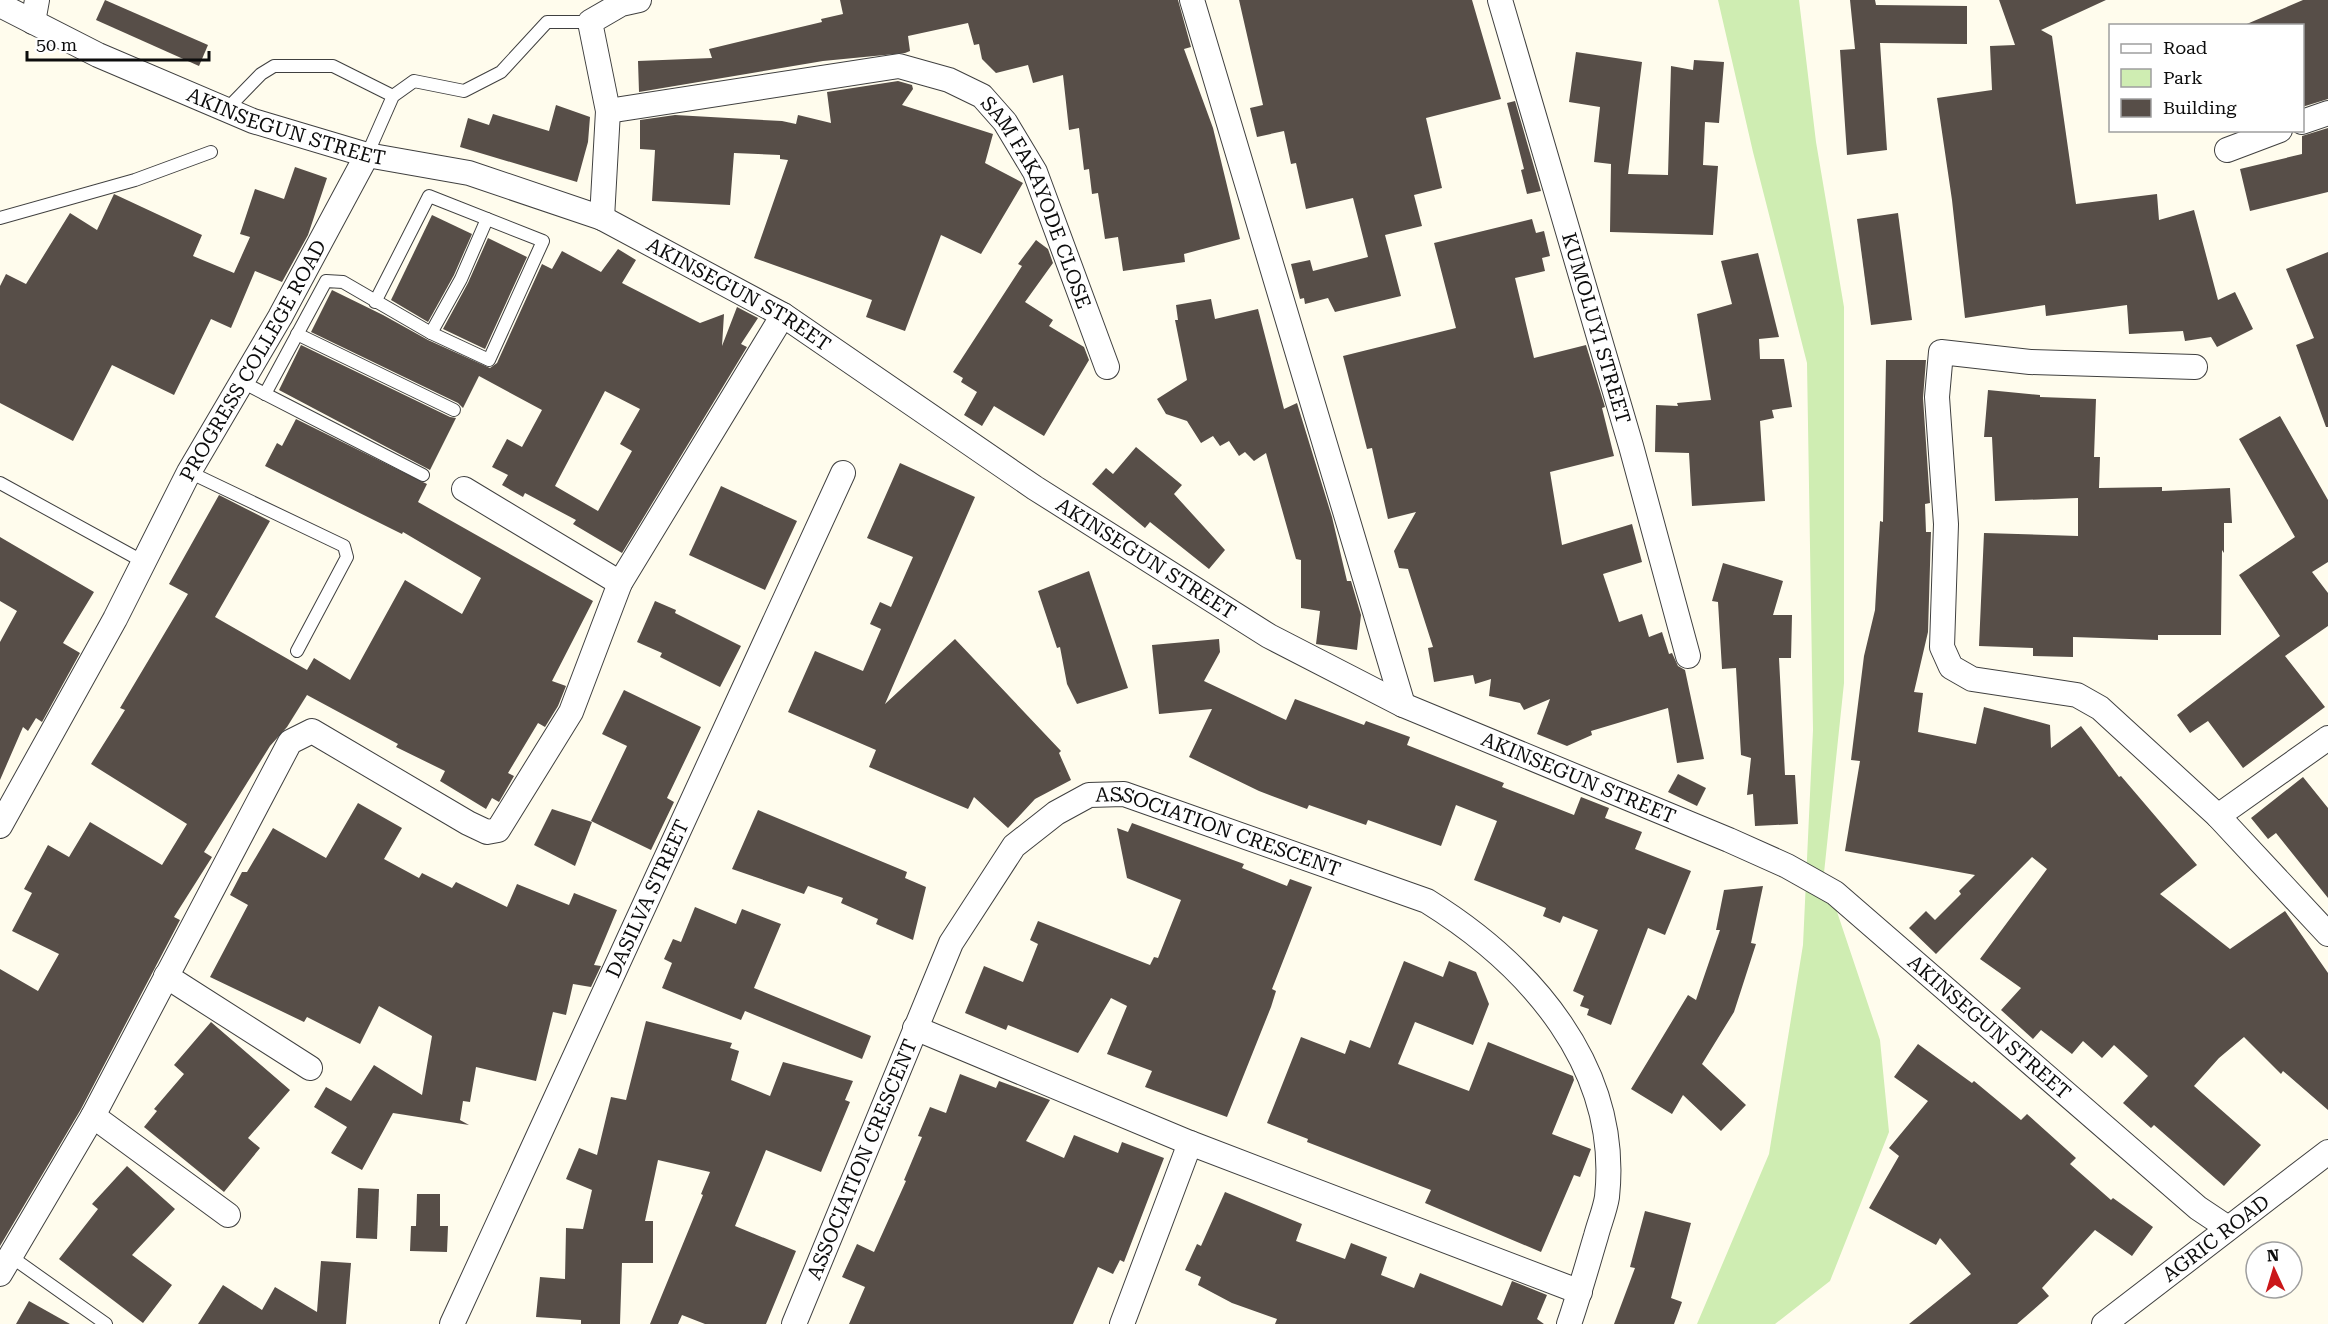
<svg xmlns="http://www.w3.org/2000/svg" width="2328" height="1324" viewBox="0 0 2328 1324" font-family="'Roboto Serif',serif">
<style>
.green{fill:#cfedb2}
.building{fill:#574e48;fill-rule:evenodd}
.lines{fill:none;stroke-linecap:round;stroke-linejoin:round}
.service-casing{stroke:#404040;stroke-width:14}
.minor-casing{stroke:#404040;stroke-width:26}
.service{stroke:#fff;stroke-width:12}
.minor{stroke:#fff;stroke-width:24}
.labels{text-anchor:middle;stroke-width:6;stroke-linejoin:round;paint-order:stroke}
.street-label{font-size:20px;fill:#0d0d0d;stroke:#fff}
</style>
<rect width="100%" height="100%" fill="#fffced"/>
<path class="green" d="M1718 0H1799L1816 142 1844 307V683L1824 873 1880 1040 1889 1132 1830 1281 1775 1324H1697L1769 1154 1803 945 1813 730 1807 363 1753 152Z"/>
<g class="building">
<path d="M105 0 208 45 199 66 96 20Z"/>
<path d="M840 0H1178L1191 47 1184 49 1213 128 1240 239 1184 254 1185 262 1123 271 1118 237 1105 239 1098 193 1092 194 1089 169 1084 170 1079 128 1069 130 1063 75 1033 83 1028 65 996 73 982 59 979 44 974 45 968 23 908 36 910 51 905 53 823 61 639 92 638 61 712 58 709 49 822 22 821 19 843 14Z"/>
<path d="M1239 0H1472L1501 99 1426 118 1442 188 1414 195 1422 226 1385 235 1401 296 1335 312 1328 298 1305 304 1304 298 1300 299 1291 264 1310 260 1313 271 1368 257 1353 198 1306 209 1296 163 1291 164 1284 131 1257 137 1250 108 1263 105Z"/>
<path d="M1850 0H1875L1876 5 1967 6V44L1880 43 1887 150 1847 155 1840 50 1855 49Z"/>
<path d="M1999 0H2106L2041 30 2052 36 2076 204 2157 194 2159 220 2194 210 2218 300 2235 292 2253 329 2217 347 2211 337 2185 341 2183 331 2129 334 2127 305 2046 316 2045 305 1965 318 1952 200 1937 98 1992 90 1990 46 2015 45Z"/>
<path d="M2303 0H2328V99L2302 107V26H2242Z"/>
<path d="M1576 52 1642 62 1628 174 1668 175 1671 66 1693 70 1694 60 1724 62 1719 123 1705 122 1703 165 1718 166 1713 235 1610 232 1611 164 1594 162 1600 107 1569 102Z"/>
<path d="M898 81 912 85 913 89 902 105 993 134 985 163 1023 183 981 254 941 235 905 331 866 317 872 300 754 258 788 160 780 159V155L734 153 730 205 652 201 655 150 640 149V120L675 115 782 121 796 124 798 115 831 123 827 92Z"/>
<path d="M1515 101 1541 191 1527 194 1521 170 1524 169 1507 103Z"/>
<path d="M556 105 590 117 588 142 577 182 460 147 468 118 489 125 493 114 549 131Z"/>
<path d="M2328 128V192L2250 211 2240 169 2302 154V136Z"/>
<path d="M295 167 327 178 308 235 282 282 255 271 231 328 211 319 174 395 112 365 73 441 0 403V286L6 274 26 284 70 213 97 230 114 194 202 235 193 256 234 273 250 237 240 234 255 189 284 199Z"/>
<path d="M1898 213 1912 320 1871 325 1857 219Z"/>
<path d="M432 215 472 234 454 275 428 322 391 300Z"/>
<path d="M1532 219 1536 233 1544 231 1550 256 1542 258 1545 271 1515 278 1534 358 1586 345 1605 407 1602 408 1614 456 1550 472 1562 545 1632 524 1642 562 1603 574 1619 622 1642 614 1649 637 1662 632 1669 654 1672 653 1678 666 1685 670 1704 759 1677 763 1668 708 1591 731 1592 735 1567 746 1537 734 1550 699 1524 710 1520 703 1489 696 1491 679 1475 684 1473 675 1434 682 1428 648 1433 647 1408 569 1399 568 1394 551 1416 512 1388 519 1372 448 1367 449 1343 356 1456 328 1434 243Z"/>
<path d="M488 238 527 257 485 349 443 329 468 283Z"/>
<path d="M1036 240 1048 249 1053 263 1025 302 1053 320 1049 326 1084 347 1089 360 1044 436 994 406 982 426 964 415 977 392 961 382 963 378 953 372 1022 266 1018 264Z"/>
<path d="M618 249 636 260 622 283 700 323 724 314 722 346 737 307 758 318 741 344 747 347 622 553 573 524 576 520 525 493 523 497 502 485 508 475 492 467 507 439 522 447 542 410 479 376 463 408 458 403 311 332 332 290 383 315 428 340 490 368 497 363 542 264 552 269 562 251 601 272ZM605 391 640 409 620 444 632 451 598 511 555 486Z"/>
<path d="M2328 252V427H2326L2296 345 2314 338 2286 269Z"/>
<path d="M1758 253 1779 337 1759 339 1760 359H1784L1792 407 1772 410 1774 418 1760 421 1765 501 1692 506 1689 453 1655 452 1656 405 1678 406 1677 403 1711 400 1697 314 1732 304 1721 261Z"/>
<path d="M1211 299 1215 319 1258 309 1284 409 1297 403 1332 517 1347 581H1351L1361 615 1357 650 1316 644 1320 611 1301 608V560L1296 559 1266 453 1254 461 1245 452 1239 456 1229 441 1220 446 1213 436 1201 443 1187 421 1166 414 1157 399 1187 380 1175 320H1178L1176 305Z"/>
<path d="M301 345 450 417 456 418 430 470 279 390Z"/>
<path d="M1886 360H1926L1923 398 1930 503 1925 504 1926 532H1931L1928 632 1914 692 1923 693 1918 732 1976 744 1984 707 2050 725 2051 748 2081 726 2119 777 2121 776 2197 865 2160 894 2230 949 2285 911 2328 973V1110L2283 1071 2281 1074 2244 1037 2219 1058 2194 1086 2261 1145 2224 1186 2154 1125 2151 1128 2123 1103 2148 1076 2114 1045 2102 1058 2083 1041 2072 1054 2041 1030 2033 1039 2001 1010 2021 988 1980 959 2047 869 2032 857 1936 954 1909 928 1926 911 1935 920 1961 894 1959 891 1975 875 1845 851 1860 761 1851 760 1864 656 1875 610 1880 521 1883 522Z"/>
<path d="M1988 390 2040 395V397L2096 399 2094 457H2100L2099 488 2162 487V491L2230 488 2232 523H2224V553L2222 550 2221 635H2158V640L2073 637V657L2033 656V648L1979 646 1984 533 2078 536V498L1995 501 1992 437H1984Z"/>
<path d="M2280 416 2328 500V562L2312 572 2328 593V626L2285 656 2325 707 2243 768 2208 721 2190 733 2177 715 2280 636 2239 575 2295 537 2239 439Z"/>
<path d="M296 419 427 484 418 502 593 601 552 681 566 686 558 706 545 727 538 723 508 773 514 776 499 802 492 798 486 809 440 781 445 771 396 747 398 744 307 695 287 727 270 746 204 852 212 857 174 917 180 920 81 1109 0 1246V969L38 991 59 954 12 931 32 893 24 889 48 845 69 857 90 822 162 865 187 824 91 764 125 710 120 708 188 594 169 584 219 495 270 521 215 617 307 670 314 658 350 680 405 580 462 614 481 578 403 532 402 534 265 466 277 443 282 446Z"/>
<path d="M1136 447 1182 485 1174 494 1225 550 1209 569 1150 522 1145 528 1092 484 1106 468 1113 474Z"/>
<path d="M900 463 975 497 885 704 955 639 1061 751 1059 753 1071 780 1035 799 1008 828 974 797 968 809 869 767 876 750 788 712 815 651 863 671 881 629 870 624 880 602 891 607 913 557 867 538Z"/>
<path d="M721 486 797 521 765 590 689 555Z"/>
<path d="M0 537 94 592 63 643 80 653 42 722 36 718 28 731 23 727 0 780V642L17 611 0 601Z"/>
<path d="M1723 563 1783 581 1773 615H1792L1791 658H1779L1785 775H1795L1798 824 1755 826 1753 794 1747 795 1751 758 1741 755 1736 668 1722 669 1718 602 1712 601Z"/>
<path d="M1089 571 1128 688 1077 704 1067 684 1060 647 1057 648 1038 591Z"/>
<path d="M655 601 676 610 675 613 741 646 720 687 660 657 662 653 637 642Z"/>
<path d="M1219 639 1220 652 1204 681 1286 720 1295 699 1356 722 1364 725 1366 721 1410 737 1407 745 1504 783 1502 787 1574 815 1581 797 1609 808 1605 818 1642 832 1635 849 1691 871 1665 935 1648 928 1611 1025 1587 1015 1589 1009 1580 1006 1584 996 1573 991 1598 930 1563 916 1560 923 1543 916 1546 908 1474 880 1497 821 1456 805 1441 846 1368 820 1366 825 1309 805 1307 809 1259 791 1189 757 1212 709 1159 714 1152 645Z"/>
<path d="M624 690 701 727 667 798 674 802 651 850 591 821 627 746 602 734Z"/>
<path d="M1678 774 1706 788 1697 806 1668 792Z"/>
<path d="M2303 777 2328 808V898L2276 833 2268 839 2251 818Z"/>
<path d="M358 803 402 828 384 859 419 878 422 873 452 888 456 882 507 907 517 884 569 905 574 893 617 910 594 965 601 966 591 987 573 984 566 1015 553 1012 536 1081 476 1067 470 1102 463 1101 460 1120 469 1125 393 1113 362 1170 331 1153 347 1127 314 1107 326 1087 351 1101 374 1065 422 1095 432 1036 379 1006 360 1044 307 1017 304 1022 210 977 248 905 230 895 242 872H247L273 828 326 858Z"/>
<path d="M552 809 592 822 575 866 534 845Z"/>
<path d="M758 810 907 872 905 878 926 887 913 940 876 924 878 919 841 903 843 898 808 886 804 894 732 869Z"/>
<path d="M1132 823 1244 864 1242 868 1287 886 1290 879 1312 887 1272 989 1276 991 1271 1007 1227 1117 1145 1087 1152 1071 1107 1054 1127 1006 1111 998 1078 1053 1008 1025 1006 1030 965 1013 984 966 1023 982 1038 944 1030 940 1038 921 1150 965 1154 957 1158 958 1181 900 1127 878 1117 828 1128 832Z"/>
<path d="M1763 886 1751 943 1756 944 1734 1012 1702 1064 1746 1105 1721 1131 1683 1095 1672 1114 1631 1089 1688 995 1696 1000 1720 930H1716L1724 890Z"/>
<path d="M695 907 736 924 742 909 781 924 754 988 871 1036 862 1059 745 1011 741 1020 662 988 672 963 664 959 673 939 681 942Z"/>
<path d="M1404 961 1443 977 1449 961 1476 972 1489 1004 1473 1045 1415 1022 1398 1064 1469 1091 1488 1042 1573 1076 1574 1080 1552 1134 1591 1149 1580 1177 1574 1175 1541 1252 1425 1203 1431 1190 1307 1142 1308 1139 1267 1123 1301 1037 1345 1054 1350 1040 1370 1048Z"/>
<path d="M646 1021 732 1043 730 1048 739 1051 731 1080 770 1096 783 1062 853 1081 845 1100 850 1102 821 1172 766 1150 735 1226 796 1251 766 1324H705L682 1315 678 1324H650L703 1195 701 1194 710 1172 658 1160 645 1221H653V1263H622L620 1324H581V1320L536 1317 540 1277 565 1279 566 1228 583 1229 592 1190 566 1179 579 1148 597 1155 611 1097 626 1100Z"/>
<path d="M211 1022 290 1090 248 1138 260 1148 224 1192 144 1127 157 1111 154 1109 184 1074 174 1065Z"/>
<path d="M1918 1044 1972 1083 1974 1081 2021 1120 2027 1114 2076 1158 2070 1164 2111 1200 2113 1198 2153 1227 2132 1256 2095 1230 2042 1288 2049 1296 2017 1324H1909L1971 1274 1940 1238 1936 1245 1869 1208 1899 1156 1889 1148 1928 1101 1894 1077Z"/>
<path d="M960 1074 996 1088 999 1081 1050 1100 1026 1141 1064 1158 1074 1135 1118 1153 1122 1142 1164 1158 1124 1262 1120 1260 1113 1274 1098 1267 1073 1324H849L865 1287 842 1277 857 1244 874 1252 906 1181 904 1180 922 1137 918 1136 930 1107 946 1113Z"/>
<path d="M127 1166 175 1209 132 1255 172 1285 143 1323 59 1259 98 1209 92 1204Z"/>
<path d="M358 1188 379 1189 377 1239 356 1238Z"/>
<path d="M1225 1192 1302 1224 1296 1241 1345 1259 1351 1243 1387 1257 1381 1275 1414 1288 1420 1273 1502 1306 1512 1281 1547 1295 1537 1319 1544 1324H1275L1277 1319 1232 1303 1198 1285 1201 1277 1185 1270 1197 1244 1201 1246Z"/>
<path d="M417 1194H440V1226H448L447 1252 410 1251 411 1226H416Z"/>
<path d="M1645 1211 1691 1223 1671 1298 1682 1302 1674 1324H1614L1635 1268 1630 1267Z"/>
<path d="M321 1261 351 1263 346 1324H198L223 1285 262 1310 275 1287 317 1312Z"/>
<path d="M29 1301 70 1324H16Z"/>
</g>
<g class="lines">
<g class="service-casing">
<g id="service">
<path d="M226 110 261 74 274 66H333L393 96"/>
<path d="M367 155 393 96 414 81 464 91 501 72 547 22H590"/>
<path d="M0 218 135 180 211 152"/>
<path d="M431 333 461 279 487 219"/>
<path d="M297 334 454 410"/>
<path d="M242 382 423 475"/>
<path d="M265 394 326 281 343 282 431 333 489 360 543 241 429 196 375 302"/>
<path d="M189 472 344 546 347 557 297 651"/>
<path d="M0 483 142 561"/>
<path d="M10 1256 106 1324"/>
</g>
</g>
<g class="minor-casing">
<g id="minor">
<path d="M1192 0 1403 705"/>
<path id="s1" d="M1500 0 1631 446 1688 656"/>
<path id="s2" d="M0 5 98 55 253 121 367 155 469 173 602 218 783 315 1035 488 1269 636 1403 705 1729 840 1787 866 1835 893 2198 1208 2228 1228"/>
<path d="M33 22 37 0"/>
<path id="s3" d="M608 111 899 66 949 80 982 96 1005 122 1035 172 1107 367"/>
<path d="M2302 122 2328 113"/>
<path d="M2227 150 2280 130"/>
<path d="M602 218 608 111 590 22 621 4 639 0"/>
<path d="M2195 367 2030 362 1941 352 1937 397 1946 524 1942 647 1951 667 1972 679 2077 695 2100 708 2218 816 2328 934"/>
<path d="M464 489 620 583"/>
<path d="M2218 816 2328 738"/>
<path id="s4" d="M0 826 115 619 189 472 280 317 367 155"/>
<path d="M166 976 310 1068"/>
<path d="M915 1028 1190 1143 1580 1292"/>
<path d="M93 1116 228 1215"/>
<path d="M0 1274 93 1116 290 742 312 731 468 823 487 832 498 830 571 712 620 583 783 315"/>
<path id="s5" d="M452 1324 843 473"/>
<path id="s6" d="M794 1324 951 943 1014 846 1056 813 1089 795 1124 794 1427 901C1530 965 1621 1067 1607 1197 1605 1210 1599 1224 1596 1236 1587 1266 1579 1295 1569 1324"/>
<path d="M1122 1324 1190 1143"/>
<path id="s7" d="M2104 1324 2328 1152"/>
</g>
</g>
<use href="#service" class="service"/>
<use href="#minor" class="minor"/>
</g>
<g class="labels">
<g class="street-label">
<text dy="7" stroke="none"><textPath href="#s2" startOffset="312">AKINSEGUN STREET</textPath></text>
<text dy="7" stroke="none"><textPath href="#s3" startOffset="504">SAM FAKAYODE CLOSE</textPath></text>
<text dy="7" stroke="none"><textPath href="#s2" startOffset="798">AKINSEGUN STREET</textPath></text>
<text dy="7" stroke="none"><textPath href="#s1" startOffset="342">KUMOLUYI STREET</textPath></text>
<text dy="7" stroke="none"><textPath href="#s4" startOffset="530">PROGRESS COLLEGE ROAD</textPath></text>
<text dy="7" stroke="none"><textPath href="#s2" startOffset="1284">AKINSEGUN STREET</textPath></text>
<text dy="7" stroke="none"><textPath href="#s2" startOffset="1770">AKINSEGUN STREET</textPath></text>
<text dy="7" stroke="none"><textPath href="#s6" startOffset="754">ASSOCIATION CRESCENT</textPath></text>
<text dy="7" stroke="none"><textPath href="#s5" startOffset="468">DASILVA STREET</textPath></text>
<text dy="7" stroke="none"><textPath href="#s2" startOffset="2256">AKINSEGUN STREET</textPath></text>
<text dy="7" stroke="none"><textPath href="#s6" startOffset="178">ASSOCIATION CRESCENT</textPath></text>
<text dy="7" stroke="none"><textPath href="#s7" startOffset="141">AGRIC ROAD</textPath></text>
</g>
</g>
<rect x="2109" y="24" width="195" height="108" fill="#ffffff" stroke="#9e9e9e" stroke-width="1.5"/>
<rect x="2121" y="44" width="30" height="9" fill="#ffffff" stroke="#9e9e9e" stroke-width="1.5"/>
<text x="2163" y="54" font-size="18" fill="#0d0d0d">Road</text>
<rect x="2121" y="69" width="30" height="18" fill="#cfedb2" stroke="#9e9e9e" stroke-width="1.5"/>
<text x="2163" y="84" font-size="18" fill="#0d0d0d">Park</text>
<rect x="2121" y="99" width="30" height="18" fill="#574e48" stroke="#9e9e9e" stroke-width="1.5"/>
<text x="2163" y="114" font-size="18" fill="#0d0d0d">Building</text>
<g transform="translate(2274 1270) rotate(356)"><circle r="28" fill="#ffffff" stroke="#9e9e9e" stroke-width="1.5"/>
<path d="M0-4.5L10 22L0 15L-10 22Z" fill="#ca1719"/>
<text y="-9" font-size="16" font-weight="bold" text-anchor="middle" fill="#0d0d0d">N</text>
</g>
<path d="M27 51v9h182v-9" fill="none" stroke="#0d0d0d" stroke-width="3"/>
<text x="36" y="51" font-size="18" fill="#0d0d0d" stroke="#ffffff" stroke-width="4.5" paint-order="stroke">50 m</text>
</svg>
